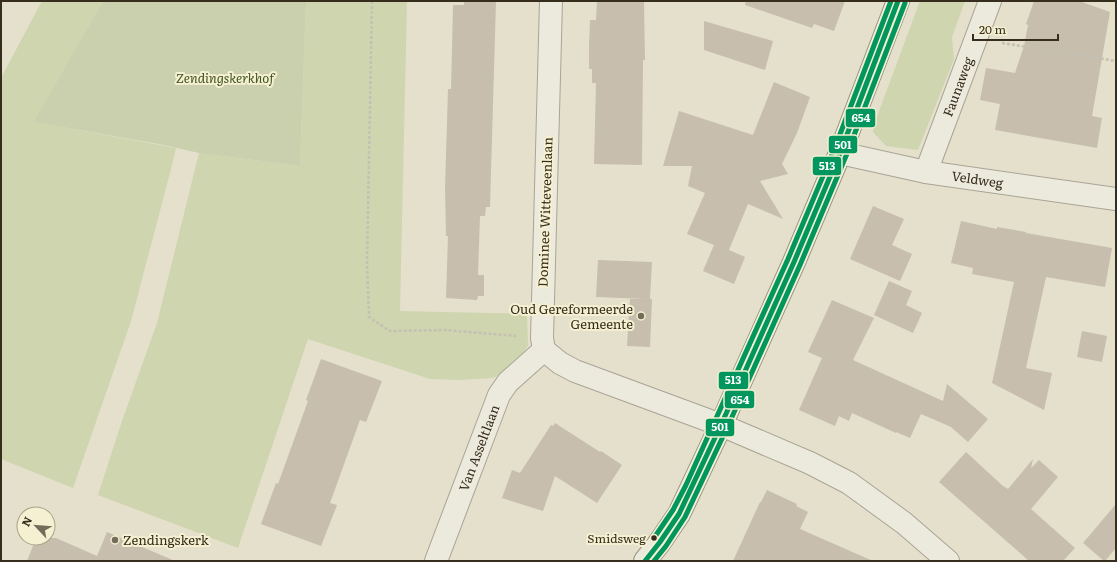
<svg xmlns="http://www.w3.org/2000/svg" width="1117" height="562" viewBox="0 0 1117 562" font-family="Literata,serif">
<style>
.green{fill:#cfd5ae}
.cemetery{fill:#cacfad}
.building{fill:#c7bead}
.lines{fill:none;stroke-linecap:round;stroke-linejoin:round}
.minor-casing{stroke:#a9a495;stroke-width:24}
.secondary-casing{stroke:#989485;stroke-width:24}
.path{stroke:#c4c1b4;stroke-width:2.5;stroke-dasharray:3 2;stroke-linecap:butt}
.minor{stroke:#ece9dd;stroke-width:22}
.secondary{stroke:#ece9dd;stroke-width:22}
.bus-1-casing{stroke:#f5f0d1;stroke-width:8}
.bus-2-casing{stroke:#f5f0d1;stroke-width:8}
.bus-3-casing{stroke:#f5f0d1;stroke-width:8}
.bus-1{stroke:#00965e;stroke-width:5}
.bus-2{stroke:#00965e;stroke-width:5}
.bus-3{stroke:#00965e;stroke-width:5}
.poi-dot{fill:#746c5a;stroke:#f5f0d1;stroke-width:1.5}
.bus-dot{fill:#372d1d;stroke:#f5f0d1;stroke-width:1.5}
.labels{text-anchor:middle;stroke-width:4;stroke-linejoin:round;paint-order:stroke}
.bus-label{font-size:12px;fill:#372d1d;stroke:#f5f0d1;text-anchor:end}
.park-label{font-size:13px;font-style:italic;fill:#415423;stroke:#f5f0d1}
.street-label{font-size:13px;fill:#372d1d;stroke:#f5f0d1}
.poi-label{font-size:13px;fill:#372d1d;stroke:#f5f0d1;text-anchor:end}
.line-badge{stroke:#f5f0d1;stroke-width:1.5}
.badge-label{font-size:11px;text-anchor:middle;font-weight:bold;fill:#fff}
</style>
<rect width="100%" height="100%" fill="#e4e0cc"/>
<g class="green">
<path d="M42 1H103L35 122 176 148 171 169 131 321 73 488 1 459V78Z"/>
<path d="M306 1H407L400 311 527 314 528 346 508 373 492 378 460 380 430 379 308 339 238 548 98 495 122 421 157 323 199 153 300 166Z"/>
<path d="M920 1H965L952 37 954 59 918 150 886 146 873 132 875 122Z"/>
</g>
<path class="cemetery" d="M103 1H306L300 166 199 153 164 145 34 122Z"/>
<g class="building">
<path d="M464 1H496L490 207H486L485 216H480L478 275H484V296H478L477 300 446 298 448 236H446L445 188 448 89H451L453 5H464Z"/>
<path d="M597 1H644L645 60H643L642 165 594 164 596 83H592V69H589V47L590 20H596Z"/>
<path d="M746 1H845L834 31 814 24 812 28 745 5Z"/>
<path d="M1034 1H1079L1110 12 1092 116 1102 118 1097 148 995 130 1000 104 980 100 986 68 1015 73 1024 46 1028 25 1026 24Z"/>
<path d="M704 21 773 41 765 70 704 50Z"/>
<path d="M774 82 810 97 797 133 782 164 788 174 760 181 783 219 748 204 729 250 745 257 734 284 703 271 714 245 687 234 705 193 688 186 692 166H663L679 111 753 135Z"/>
<path d="M873 206 904 219 892 245 912 254 900 281 850 259Z"/>
<path d="M961 221 997 229V227L1026 232V233L1112 248 1105 287 1046 277 1026 368 1052 373 1044 410 992 383 1014 282 972 274 973 268 951 263Z"/>
<path d="M598 260 652 262 650 299H652L650 347 627 346 630 299H646L596 297Z"/>
<path d="M889 281 912 291 906 305 922 313 913 333 874 315Z"/>
<path d="M832 300 874 318 853 360 943 401 947 384 988 419 968 442 951 427 921 414 910 438 896 432V433L852 413 849 421 839 416 835 426 799 410 822 358 808 352Z"/>
<path d="M1082 331 1107 336 1102 362 1077 357Z"/>
<path d="M321 359 382 381 366 422 360 420 330 503 337 505 321 546 261 524 276 483 278 484 308 401 306 400Z"/>
<path d="M555 423 600 452 601 451 622 465 597 503 555 476 543 511 502 498 512 470 520 473 551 425 553 426Z"/>
<path d="M966 452 1003 486 1008 489 1033 459 1031 468 1039 460 1058 477 1031 509 1075 548 1063 561H1029L939 482Z"/>
<path d="M767 490 797 504 796 506 808 512 800 529 873 561H733L760 502H761Z"/>
<path d="M1116 504V548L1105 561H1104L1083 543Z"/>
<path d="M107 532 175 561H27L36 538H56L97 556Z"/>
</g>
<g class="lines">
<g class="minor-casing">
<g id="minor">
<path d="M551 1 542 338 544 350 560 363 575 371 721 425 810 463 849 483 904 523 948 561"/>
<path id="s1" d="M840 153 926 172 1116 199"/>
<path id="s2" d="M926 172 990 1"/>
<path id="s3" d="M436 561 499 395 508 382 544 350"/>
</g>
</g>
<g class="secondary-casing">
<path id="secondary" d="M645 561 660 542 679 514 721 425 794 262 840 153 898 1"/>
</g>
<g class="path">
<path d="M372 1 367 263 369 317 390 331 445 330 517 336"/>
<path d="M1002 43 1116 61"/>
</g>
<use href="#minor" class="minor"/>
<use href="#secondary" class="secondary"/>
<g class="bus-1-casing">
<path id="bus-1" d="M645 561 660 542 679 514 721 425 794 262 840 153 898 1"/>
</g>
<g class="bus-2-casing">
<path id="bus-2" d="M654 561 666 546 685 517 727 428 800 265 846 156 905 3"/>
</g>
<g class="bus-3-casing">
<path id="bus-3" d="M654 538 673 510 686 485 788 259 834 150 891 1"/>
</g>
<use href="#bus-1" class="bus-1"/>
<use href="#bus-2" class="bus-2"/>
<use href="#bus-3" class="bus-3"/>
</g>
<g class="poi-dot">
<circle cx="641" cy="316" r="4"/>
<circle cx="115" cy="540" r="4"/>
</g>
<circle class="bus-dot" cx="654" cy="538" r="3.5"/>
<g class="labels">
<g class="bus-label">
<text x="646" y="543">Smidsweg</text>
</g>
<g class="park-label">
<text x="225" y="83">Zendingskerkhof</text>
</g>
<g class="street-label">
<text dy="5" stroke="none"><textPath href="#s2" startOffset="91">Faunaweg</textPath></text>
<text dy="5" stroke="none"><textPath href="#s1" startOffset="140">Veldweg</textPath></text>
<text transform="translate(545 212) rotate(-88)" y="5">Dominee Witteveenlaan</text>
<text dy="5" stroke="none"><textPath href="#s3" startOffset="121">Van Asseltlaan</textPath></text>
</g>
<g class="poi-label">
<text x="633" y="314">Oud Gereformeerde<tspan x="633" dy="15">Gemeente</tspan></text>
<text x="123" y="545" text-anchor="start">Zendingskerk</text>
</g>
</g>
<g class="line-badge">
<rect x="845" y="108" width="31" height="20" rx="4" fill="#00965e"/>
<rect x="828" y="135" width="30" height="19" rx="4" fill="#00965e"/>
<rect x="812" y="156" width="30" height="20" rx="4" fill="#00965e"/>
<rect x="718" y="371" width="31" height="19" rx="4" fill="#00965e"/>
<rect x="724" y="390" width="31" height="19" rx="4" fill="#00965e"/>
<rect x="705" y="418" width="30" height="19" rx="4" fill="#00965e"/>
</g>
<g class="badge-label">
<text x="861" y="122">654</text>
<text x="843" y="149">501</text>
<text x="827" y="170">513</text>
<text x="733" y="384">513</text>
<text x="740" y="404">654</text>
<text x="720" y="431">501</text>
</g>
<rect width="1117" height="562" fill="none" stroke="#372d1d" stroke-width="4"/>
<g transform="translate(36 526) rotate(296)"><circle r="19" fill="#f5f0d1" stroke="#a9a289"/>
<path d="M0-3L7 15L0 10L-7 15Z" fill="#746c5a"/>
<text y="-6" font-size="11" font-weight="bold" text-anchor="middle" fill="#372d1d">N</text>
</g>
<path d="M973 34v6h85v-6" fill="none" stroke="#372d1d" stroke-width="2"/>
<text x="979" y="34" font-size="12" fill="#372d1d" stroke="#f5f0d1" stroke-width="3" paint-order="stroke">20 m</text>
</svg>
